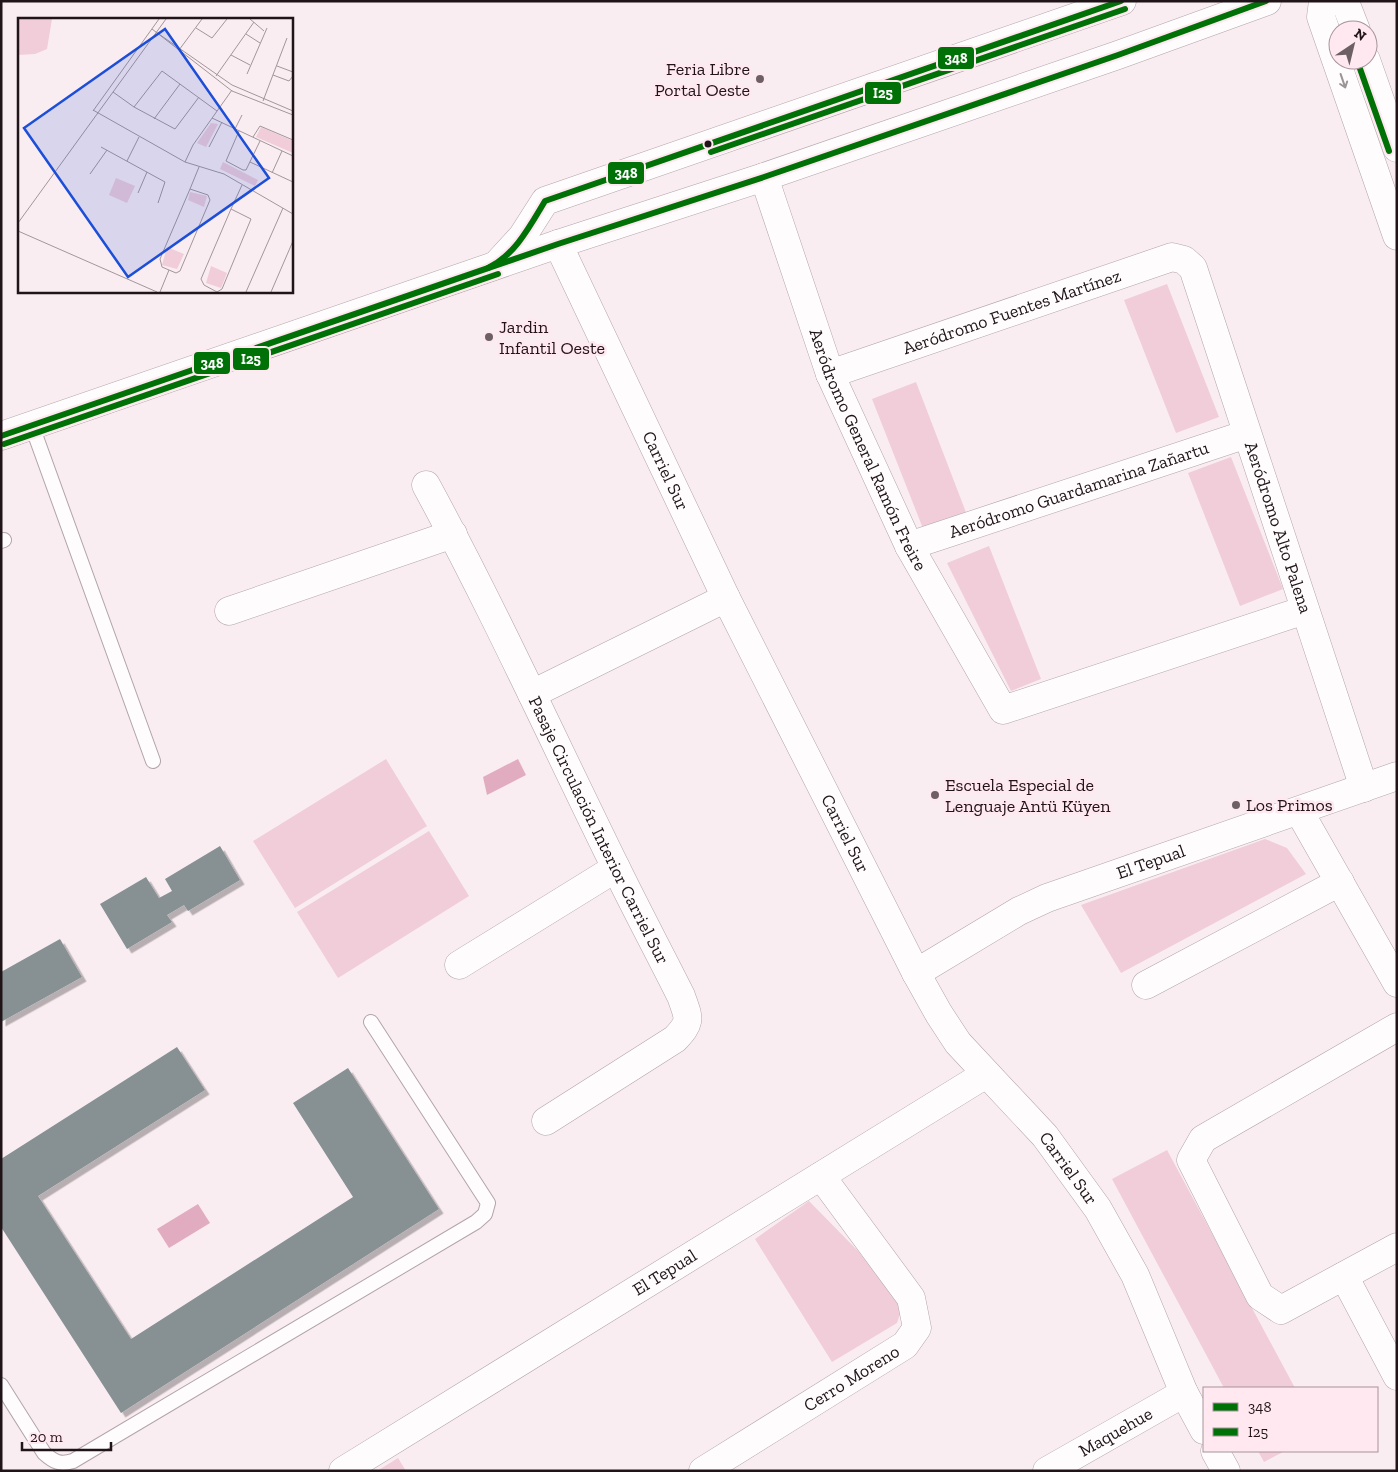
<svg xmlns="http://www.w3.org/2000/svg" width="1398" height="1472" viewBox="0 0 1398 1472" font-family="'Zilla Slab',serif">
<style>
.green{fill:#f0cdd9}
.water{fill:#e2acc0}
.building{fill:#879193;filter:url(#shadow)}
.lines{fill:none;stroke-linecap:round;stroke-linejoin:round}
.service-casing{stroke:#b1a5a9;stroke-width:16}
.minor-casing{stroke:#b1a5a9;stroke-width:29}
.tertiary-casing{stroke:#b1a5a9;stroke-width:29}
.service{stroke:#fefcfd;stroke-width:14}
.minor{stroke:#fefcfd;stroke-width:28}
.tertiary{stroke:#fefcfd;stroke-width:28}
.bus-1-casing{stroke:#ffe8f0;stroke-width:10}
.bus-2-casing{stroke:#ffe8f0;stroke-width:10}
.bus-1{stroke:#007106;stroke-width:6}
.bus-2{stroke:#007106;stroke-width:6}
.oneway{stroke:#9a9496}
.poi-dot{fill:#6c6064;stroke:#ffe8f0;stroke-width:2}
.bus-dot{fill:#201418;stroke:#ffe8f0;stroke-width:2}
.labels{text-anchor:middle;stroke-width:5;stroke-linejoin:round;paint-order:stroke}
.poi-label{font-size:18px;fill:#201418;stroke:#ffe8f0;text-anchor:start}
.street-label{font-size:18px;fill:#201418;stroke:#ffe8f0}
.inset-road{fill:none;stroke:#a3969a;stroke-width:1}
.view{fill:#1d4ed8;fill-opacity:0.15;stroke:#1d4ed8;stroke-width:2.5}
.inset-edge{fill:none;stroke:#201418;stroke-width:2.5}
.line-badge{stroke:#ffe8f0;stroke-width:2}
.badge-label{font-size:14px;text-anchor:middle;font-weight:bold;fill:#fff}
</style>
<defs>
<filter id="shadow"><feDropShadow dx="4.5" dy="4.5" stdDeviation="0" flood-color="#0004"/></filter>
</defs>
<rect width="100%" height="100%" fill="#faedf1"/>
<g class="green">
<path d="M1167 284 1219 417 1176 433 1124 300Z"/>
<path d="M916 382 967 515 924 531 872 399Z"/>
<path d="M1231 457 1283 589 1240 606 1188 473Z"/>
<path d="M989 546 1041 679 1011 691 947 563Z"/>
<path d="M386 759 427 826 295 908 253 841Z"/>
<path d="M429 831 469 896 338 978 297 912Z"/>
<path d="M1265 839 1287 848 1306 874 1121 973 1081 905Z"/>
<path d="M1167 1150 1295 1388H1224L1112 1179Z"/>
<path d="M809 1201 858 1251 902 1308 897 1323 832 1362 755 1239Z"/>
<path d="M1258 1451H1285L1264 1462Z"/>
<path d="M398 1458 406 1471H377Z"/>
</g>
<g class="water">
<path d="M518 759 526 775 487 795 483 777Z"/>
<path d="M198 1204 210 1223 169 1248 157 1229Z"/>
</g>
<g class="building">
<path d="M220 846 240 880 188 911 184 905 167 915 172 922 127 949 100 904 146 877 159 898 172 891 165 879Z"/>
<path d="M60 939 82 977 1 1022V972Z"/>
<path d="M177 1047 205 1090 38 1196 131 1339 353 1197 293 1103 348 1068 439 1209 121 1413 1 1227V1159Z"/>
</g>
<g class="lines">
<g class="service-casing">
<g id="service">
<path d="M32 426 153 761"/>
<path d="M1 541 4 540"/>
<path d="M1 1385 44 1453C54 1462 60 1465 73 1461L476 1222 485 1214 488 1203 371 1022"/>
</g>
</g>
<g class="minor-casing">
<g id="minor">
<path d="M1323 1 1321 17 1397 236"/>
<path d="M1342 1 1347 7 1356 30"/>
<path d="M1366 60 1397 148"/>
<path id="s1" d="M764 177 830 374 909 546 1003 710 1305 610"/>
<path id="s2" d="M558 244 726 598 916 973 939 1014 958 1043 1045 1136 1098 1209 1135 1275 1184 1393 1204 1430"/>
<path id="s3" d="M830 374 1172 257 1184 260 1193 268 1364 788"/>
<path id="s4" d="M426 485C494 610 553 740 616 868 637 911 660 954 681 996 689 1019 692 1021 675 1039L546 1121"/>
<path id="s5" d="M909 546 1247 434"/>
<path d="M229 611 453 534"/>
<path d="M532 694 726 598"/>
<path d="M1299 811 1397 983"/>
<path d="M459 965 616 868"/>
<path id="s6" d="M916 973 1019 911 1047 898 1397 776"/>
<path d="M1146 985 1340 882"/>
<path d="M1397 1027 1203 1139 1191 1160 1260 1296 1281 1310 1397 1247"/>
<path d="M1344 1276 1397 1376"/>
<path d="M1215 1451 1226 1471"/>
<path id="s7" d="M343 1471 986 1074"/>
<path id="s8" d="M703 1471 905 1345 917 1328 911 1298 821 1176"/>
<path id="s9" d="M1047 1471 1184 1393"/>
</g>
</g>
<g class="tertiary-casing">
<g id="tertiary">
<path d="M498 263 522 237 545 201 1122 1"/>
<path d="M1 436 558 244 764 177 1118 55 1267 1"/>
</g>
</g>
<use href="#service" class="service"/>
<use href="#minor" class="minor"/>
<use href="#tertiary" class="tertiary"/>
<g class="bus-1-casing">
<g id="bus-1">
<path d="M488 268C515 255 530 226 545 201L1121 1"/>
<path d="M1 436 558 244 764 177 1118 55 1266 1"/>
</g>
</g>
<g class="bus-2-casing">
<g id="bus-2">
<path d="M1358 63 1389 151"/>
<path d="M711 152 1125 9"/>
<path d="M4 444 498 274"/>
</g>
</g>
<use href="#bus-1" class="bus-1"/>
<use href="#bus-2" class="bus-2"/>
</g>
<defs><path id="oneway-shaft" d="M-6 0H5M1.5-3L5.5 0L1.5 3" fill="none" stroke-width="1.6" stroke-linecap="round" stroke-linejoin="round" transform="scale(1.25)"/></defs>
<use class="oneway" href="#oneway-shaft" transform="translate(1343 81) rotate(71)"/>
<g class="poi-dot">
<circle cx="760" cy="79" r="5"/>
<circle cx="489" cy="337" r="5"/>
<circle cx="935" cy="795" r="5"/>
<circle cx="1236" cy="805" r="5"/>
</g>
<circle class="bus-dot" cx="708" cy="144" r="4.5"/>
<g class="labels">
<g class="poi-label">
<text x="750" y="75" text-anchor="end">Feria Libre<tspan x="750" dy="21">Portal Oeste</tspan></text>
<text x="499" y="333">Jardin<tspan x="499" dy="21">Infantil Oeste</tspan></text>
<text x="945" y="791">Escuela Especial de<tspan x="945" dy="21">Lenguaje Antü Küyen</tspan></text>
<text x="1246" y="811">Los Primos</text>
</g>
<g class="street-label">
<text dy="6" stroke="none"><textPath href="#s3" startOffset="192">Aeródromo Fuentes Martínez</textPath></text>
<text dy="6" stroke="none"><textPath href="#s1" startOffset="292">Aeródromo General Ramón Freire</textPath></text>
<text dy="6" stroke="none"><textPath href="#s2" startOffset="251">Carriel Sur</textPath></text>
<text dy="6" stroke="none"><textPath href="#s5" startOffset="179">Aeródromo Guardamarina Zañartu</textPath></text>
<text dy="6" stroke="none"><textPath href="#s3" startOffset="659">Aeródromo Alto Palena</textPath></text>
<text dy="6" stroke="none"><textPath href="#s4" startOffset="386">Pasaje Circulación Interior Carriel Sur</textPath></text>
<text dy="6" stroke="none"><textPath href="#s2" startOffset="656">Carriel Sur</textPath></text>
<text dy="6" stroke="none"><textPath href="#s6" startOffset="261">El Tepual</textPath></text>
<text dy="6" stroke="none"><textPath href="#s2" startOffset="1061">Carriel Sur</textPath></text>
<text dy="6" stroke="none"><textPath href="#s7" startOffset="378">El Tepual</textPath></text>
<text dy="6" stroke="none"><textPath href="#s8" startOffset="175">Cerro Moreno</textPath></text>
<text dy="6" stroke="none"><textPath href="#s9" startOffset="79">Maquehue</textPath></text>
</g>
</g>
<g transform="translate(18 18)">
<rect width="275" height="275" fill="#faedf1"/>
<path d="M0 1H34L29 31 17 36 0 37ZM193 105 200 106 188 129 179 125ZM243 109 275 123V135L238 119ZM205 144 240 162 237 168 202 151ZM98 160 117 168 109 185 91 177ZM172 174 189 178 186 189 170 182ZM149 229 166 236 159 251 144 247ZM193 248 209 255 203 270 188 265Z" fill="#f0cdd9"/>
<path class="inset-road" d="M232 1 246 13M178 10 194 20 209 1M134 11 214 73 275 97M138 14 214 67 275 93M228 16 242 25M161 32 184 1M213 37 232 47M259 48 275 54M229 56 249 10M255 57 271 63 275 58M198 58 236 4M95 74 116 89 157 111 181 79M245 83 269 20M116 89 144 53 199 93M75 92 167 144 206 156 275 196M75 93 141 1M194 100 275 138M136 101 162 66M217 111 224 97M221 113 208 143 225 152H228L242 123M235 119 242 108 275 122M83 129 147 164 140 185M191 129 204 104M109 143 121 119M167 144 175 127 214 72M232 144 275 164M254 155 264 133M72 156 89 132M172 171 190 177 192 182 162 253 158 255 144 249 142 241 172 171 181 149M120 175 129 154M213 191 233 201 204 271 199 274 186 267 183 261 213 191 224 167M0 205 148 1M0 213 139 274M142 274 151 252M228 274 265 190M253 274 275 223"/>
<path class="view" d="M147 11 251 160 110 259 6 110Z"/>
<rect width="275" height="275" class="inset-edge"/>
</g>
<g class="line-badge">
<rect x="937" y="46" width="38" height="24" rx="5" fill="#007106"/>
<rect x="864" y="81" width="38" height="24" rx="5" fill="#007106"/>
<rect x="607" y="161" width="38" height="24" rx="5" fill="#007106"/>
<rect x="232" y="347" width="38" height="24" rx="5" fill="#007106"/>
<rect x="193" y="351" width="38" height="24" rx="5" fill="#007106"/>
</g>
<g class="badge-label">
<text x="956" y="63">348</text>
<text x="883" y="98">I25</text>
<text x="626" y="178">348</text>
<text x="251" y="364">I25</text>
<text x="212" y="368">348</text>
</g>
<rect width="1398" height="1472" fill="none" stroke="#201418" stroke-width="5"/>
<rect x="1203" y="1387" width="175" height="65" fill="#ffe8f0" stroke="#a6939a"/>
<rect x="1213" y="1403" width="25" height="8" fill="#007106" stroke="#a6939a"/>
<text x="1248" y="1412" font-size="15" fill="#201418">348</text>
<rect x="1213" y="1428" width="25" height="8" fill="#007106" stroke="#a6939a"/>
<text x="1248" y="1437" font-size="15" fill="#201418">I25</text>
<g transform="translate(1353 45) rotate(35)"><circle r="24" fill="#ffe8f0" stroke="#a6939a"/>
<path d="M0-4L9 19L0 12L-9 19Z" fill="#6c6064"/>
<text y="-8" font-size="14" font-weight="bold" text-anchor="middle" fill="#201418">N</text>
</g>
<path d="M22 1442v8h89v-8" fill="none" stroke="#201418" stroke-width="2.5"/>
<text x="30" y="1442" font-size="15" fill="#201418" stroke="#ffe8f0" stroke-width="4" paint-order="stroke">20 m</text>
</svg>
